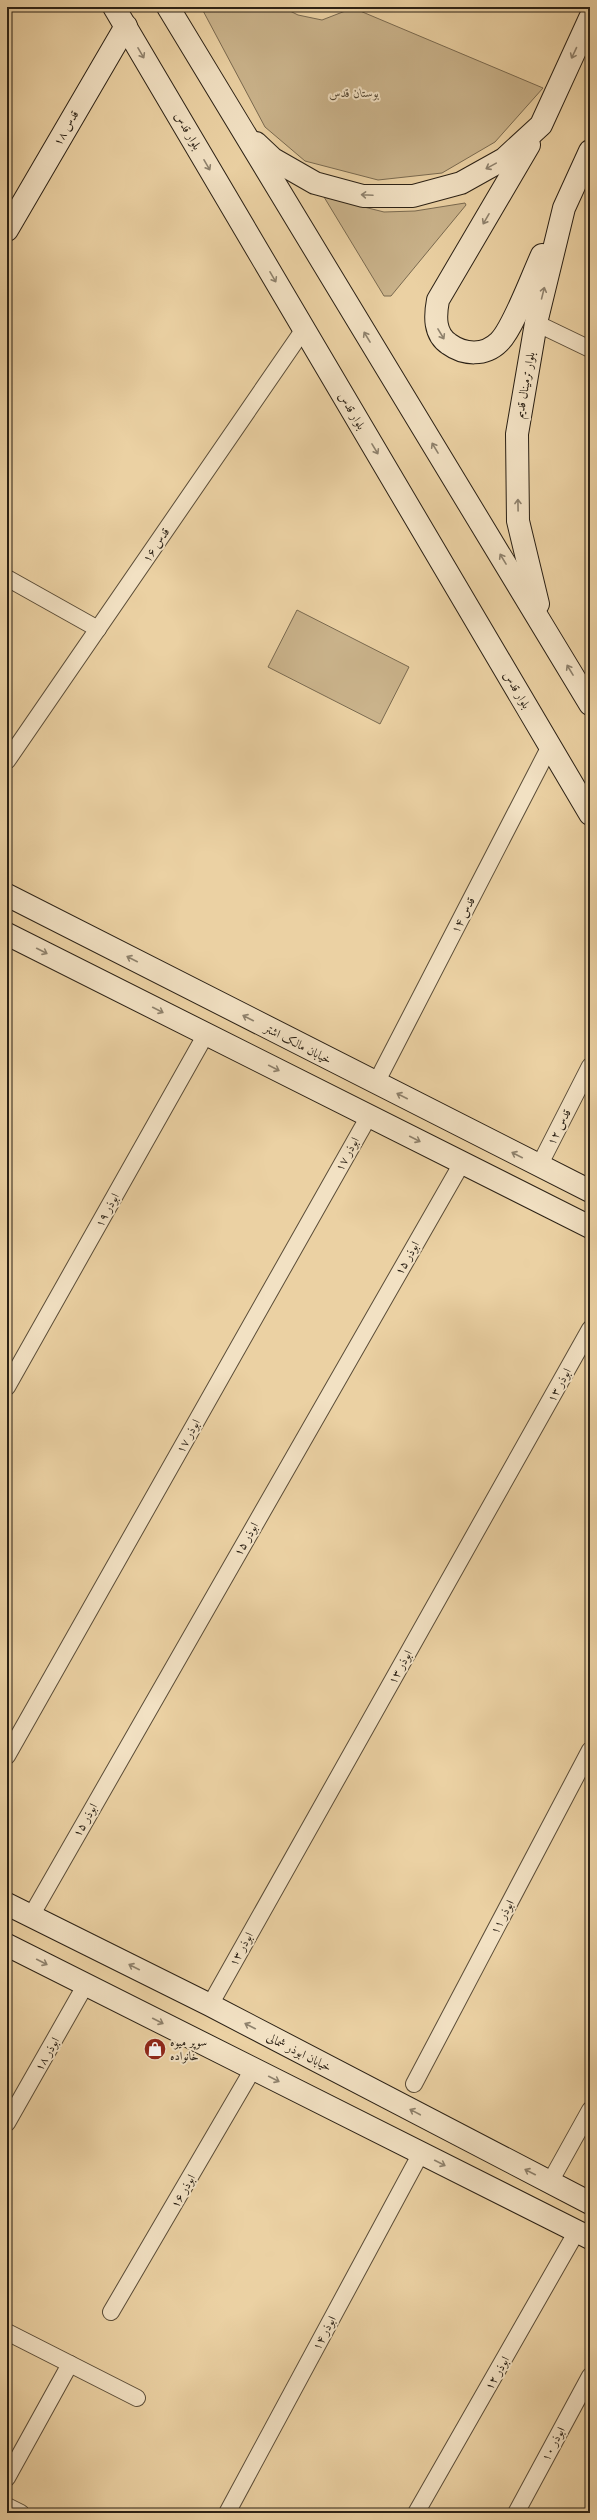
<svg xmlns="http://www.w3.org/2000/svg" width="597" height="2520" viewBox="0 0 597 2520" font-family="Cardo,Amiri,serif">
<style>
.green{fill:#cab38b;stroke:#7a6a50}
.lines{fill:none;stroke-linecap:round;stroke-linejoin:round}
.street-casing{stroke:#5b4d38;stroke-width:18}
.secondary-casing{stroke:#2b2115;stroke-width:24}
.street{stroke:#f2e1c3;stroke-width:16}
.secondary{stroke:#f2e1c3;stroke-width:22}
.oneway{stroke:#8e816c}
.labels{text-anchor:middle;stroke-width:4;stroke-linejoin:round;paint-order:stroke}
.park-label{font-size:12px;font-style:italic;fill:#534632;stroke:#f2e1c3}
.street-label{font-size:12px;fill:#2b2115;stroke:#f2e1c3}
.poi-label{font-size:12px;fill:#2b2115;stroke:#f2e1c3;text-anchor:start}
</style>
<rect width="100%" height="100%" fill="#ebd1a3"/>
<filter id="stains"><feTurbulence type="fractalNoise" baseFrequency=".005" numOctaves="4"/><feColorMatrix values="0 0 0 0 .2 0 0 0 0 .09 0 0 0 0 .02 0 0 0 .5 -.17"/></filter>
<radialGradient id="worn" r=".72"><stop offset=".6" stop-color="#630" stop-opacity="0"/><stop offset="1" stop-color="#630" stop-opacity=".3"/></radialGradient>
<g class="green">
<path d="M201 7H282L298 15 322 20 353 8 543 88 495 142 442 173 378 180 305 161 265 127Z"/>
<path d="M324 197 384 212 415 211 465 203 466 205 391 296H384Z"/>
<path d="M297 610 409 667 380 724 268 667Z"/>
</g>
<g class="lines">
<g class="street-casing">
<g id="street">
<path d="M536 323 590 349"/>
<path d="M7 578 98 629"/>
<path d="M7 761 304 329"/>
<path d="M376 1083 550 746"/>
<path d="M539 1166 590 1066"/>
<path d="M7 1387 206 1034"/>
<path d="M7 1756 369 1116"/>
<path d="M31 1916 462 1163"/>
<path d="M210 2005 590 1329"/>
<path d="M414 2084 590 1750"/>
<path d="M7 2123 86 1984"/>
<path d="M550 2182 590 2110"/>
<path d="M111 2312 253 2069"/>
<path d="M7 2332 137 2398"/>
<path d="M7 2478 70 2364"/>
<path d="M7 2506 21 2513"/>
<path d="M227 2513 421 2153"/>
<path d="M416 2513 577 2231"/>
<path d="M516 2513 590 2376"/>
</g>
</g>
<g class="secondary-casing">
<g id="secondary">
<path d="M114 7 590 814"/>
<path d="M168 7 590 704"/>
<path d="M256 143 273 159 315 183 363 196H413L461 183 504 159 541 125 590 18"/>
<path d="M529 145 438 300C435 316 434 334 449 344 464 355 485 356 499 342 513 329 533 274 542 255"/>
<path d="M7 230 126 26"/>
<path d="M538 604 518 521 517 434 536 323 564 208 590 151"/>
<path d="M7 895 590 1191"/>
<path d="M7 934 590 1227"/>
<path d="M7 1904 210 2005 590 2203"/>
<path d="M7 1945 590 2238"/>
</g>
</g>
<use href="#street" class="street"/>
<use href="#secondary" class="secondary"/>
</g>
<defs><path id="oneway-shaft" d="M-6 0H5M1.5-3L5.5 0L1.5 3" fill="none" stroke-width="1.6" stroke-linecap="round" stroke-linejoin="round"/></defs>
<g class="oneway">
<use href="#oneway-shaft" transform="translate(141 53) rotate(60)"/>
<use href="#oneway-shaft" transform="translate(574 53) rotate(115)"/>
<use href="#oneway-shaft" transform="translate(207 165) rotate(60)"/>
<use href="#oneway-shaft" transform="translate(491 166) rotate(151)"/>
<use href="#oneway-shaft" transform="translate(367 195) rotate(-177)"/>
<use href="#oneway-shaft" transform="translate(486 219) rotate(120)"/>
<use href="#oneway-shaft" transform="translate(273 277) rotate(60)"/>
<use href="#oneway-shaft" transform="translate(543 293) rotate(-76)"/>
<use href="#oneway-shaft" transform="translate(441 334) rotate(59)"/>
<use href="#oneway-shaft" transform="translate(367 337) rotate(-121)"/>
<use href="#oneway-shaft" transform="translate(435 448) rotate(-121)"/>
<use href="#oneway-shaft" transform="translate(375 449) rotate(59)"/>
<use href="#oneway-shaft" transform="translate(518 505) rotate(-91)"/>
<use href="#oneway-shaft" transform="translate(503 559) rotate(-121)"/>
<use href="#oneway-shaft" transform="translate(570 670) rotate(-121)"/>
<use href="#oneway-shaft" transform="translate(42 951) rotate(27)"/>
<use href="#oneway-shaft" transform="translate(132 959) rotate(-153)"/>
<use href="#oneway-shaft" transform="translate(158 1010) rotate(27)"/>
<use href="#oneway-shaft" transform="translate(248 1018) rotate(-153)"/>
<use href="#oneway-shaft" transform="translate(274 1068) rotate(27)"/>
<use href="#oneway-shaft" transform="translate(402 1096) rotate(-153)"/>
<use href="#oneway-shaft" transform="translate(415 1139) rotate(27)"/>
<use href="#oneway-shaft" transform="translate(517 1155) rotate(-153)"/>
<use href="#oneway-shaft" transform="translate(42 1962) rotate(27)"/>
<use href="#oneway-shaft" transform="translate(134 1967) rotate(-153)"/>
<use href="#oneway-shaft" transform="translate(158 2021) rotate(27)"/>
<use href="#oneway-shaft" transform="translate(250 2026) rotate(-153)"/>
<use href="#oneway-shaft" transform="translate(274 2079) rotate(27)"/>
<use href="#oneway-shaft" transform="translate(415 2112) rotate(-152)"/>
<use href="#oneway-shaft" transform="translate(440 2163) rotate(27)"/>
<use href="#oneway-shaft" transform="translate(530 2172) rotate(-153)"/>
</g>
<defs>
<g id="shop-disc" transform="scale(1.15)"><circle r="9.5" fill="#8f2418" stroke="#f2e1c3"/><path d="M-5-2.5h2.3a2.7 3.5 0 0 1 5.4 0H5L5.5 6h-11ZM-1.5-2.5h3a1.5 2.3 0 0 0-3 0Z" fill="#fff"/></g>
</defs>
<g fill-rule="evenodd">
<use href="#shop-disc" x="155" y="2049"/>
</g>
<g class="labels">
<g class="park-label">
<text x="354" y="97">بوستان قدس</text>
</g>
<g class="street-label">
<text transform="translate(66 128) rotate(-60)" y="4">قدس ۱۸</text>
<text transform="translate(188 131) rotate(60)" y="4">بلوار قدس</text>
<text transform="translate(525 385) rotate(-80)" y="4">بلوار ترمینال قدیم</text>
<text transform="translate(352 411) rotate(59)" y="4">بلوار قدس</text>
<text transform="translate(156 545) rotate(-56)" y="4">قدس ۱۶</text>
<text transform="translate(517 690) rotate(59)" y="4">بلوار قدس</text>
<text transform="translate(463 915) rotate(-63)" y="4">قدس ۱۴</text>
<text transform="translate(298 1044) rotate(27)" y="4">خیابان مالک اشتر</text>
<text transform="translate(559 1127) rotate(-63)" y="4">قدس ۱۲</text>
<text transform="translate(347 1154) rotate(-61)" y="4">ابوذر ۱۷</text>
<text transform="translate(107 1210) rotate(-61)" y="4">ابوذر ۱۹</text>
<text transform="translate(407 1258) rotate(-60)" y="4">ابوذر ۱۵</text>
<text transform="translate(559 1385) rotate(-61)" y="4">ابوذر ۱۳</text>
<text transform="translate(188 1436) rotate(-61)" y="4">ابوذر ۱۷</text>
<text transform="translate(246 1539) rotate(-60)" y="4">ابوذر ۱۵</text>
<text transform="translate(400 1667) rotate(-61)" y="4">ابوذر ۱۳</text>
<text transform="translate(85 1820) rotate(-60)" y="4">ابوذر ۱۵</text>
<text transform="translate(502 1917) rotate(-62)" y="4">ابوذر ۱۱</text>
<text transform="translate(241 1949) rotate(-61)" y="4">ابوذر ۱۳</text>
<text transform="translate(299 2052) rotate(27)" y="4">خیابان ابوذر شمالی</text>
<text transform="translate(47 2054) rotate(-60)" y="4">ابوذر ۱۸</text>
<text transform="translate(183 2191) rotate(-60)" y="4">ابوذر ۱۶</text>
<text transform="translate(324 2333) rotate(-62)" y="4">ابوذر ۱۴</text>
<text transform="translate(497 2373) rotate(-60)" y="4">ابوذر ۱۲</text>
<text transform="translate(553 2444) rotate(-62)" y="4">ابوذر ۱۰</text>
</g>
<g class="poi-label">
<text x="170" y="2046">سوپر میوه<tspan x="170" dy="14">خانواده</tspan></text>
</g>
</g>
<rect width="597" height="2520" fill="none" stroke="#ebd1a3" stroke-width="24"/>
<rect x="8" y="8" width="581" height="2504" fill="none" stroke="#2b2115" stroke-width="2"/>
<rect x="12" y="12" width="573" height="2496" fill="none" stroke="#2b2115"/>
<rect width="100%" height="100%" filter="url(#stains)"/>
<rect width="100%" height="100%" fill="url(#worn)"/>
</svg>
